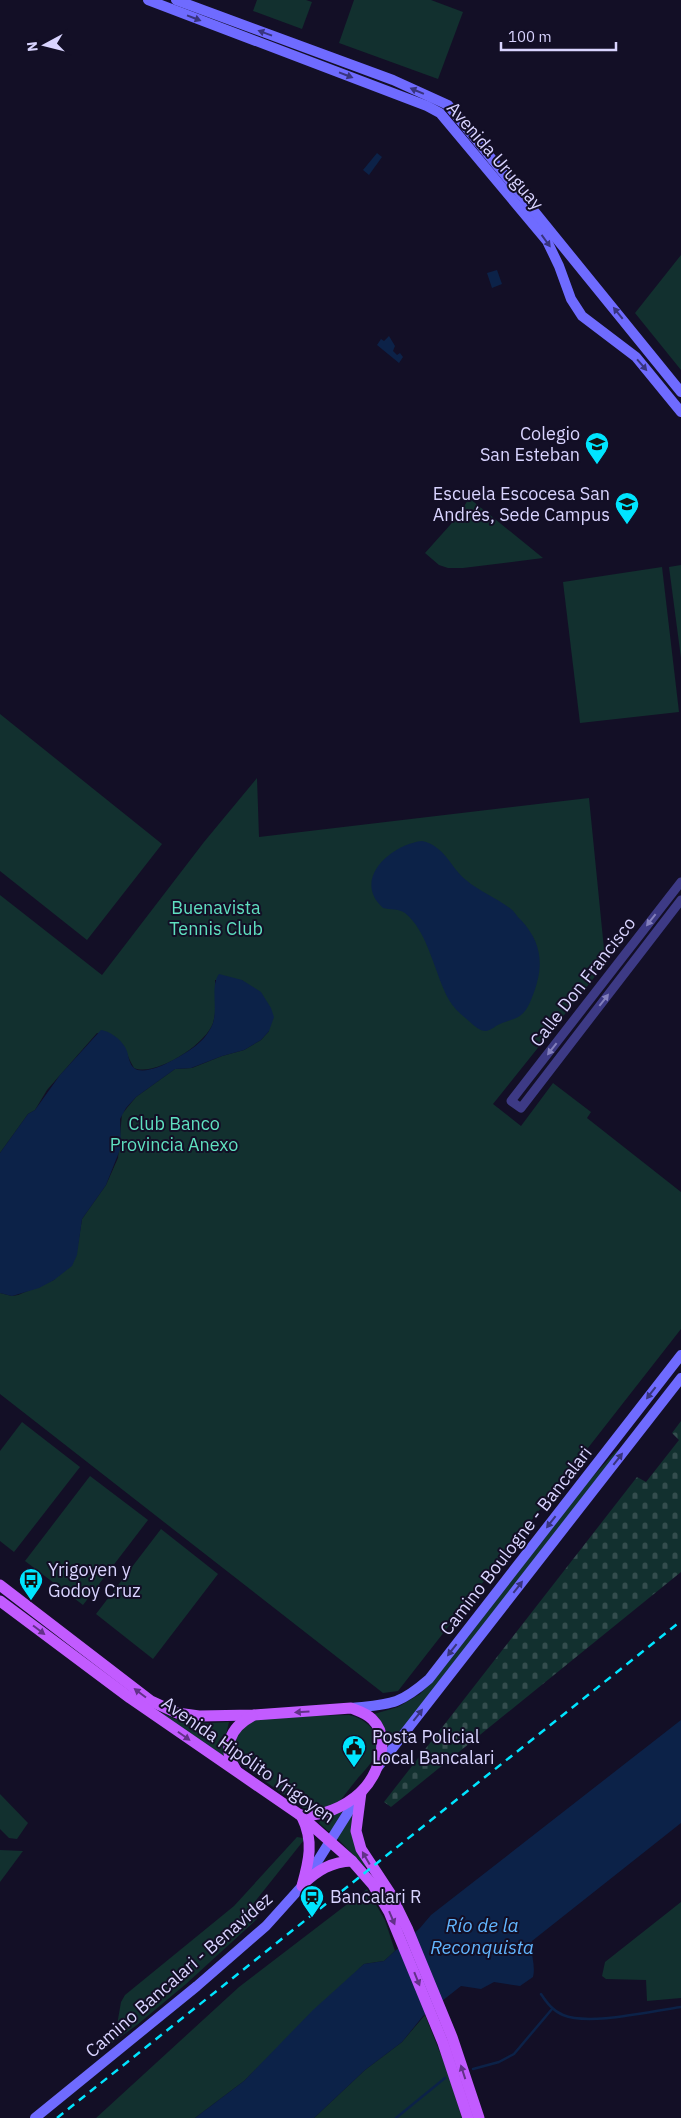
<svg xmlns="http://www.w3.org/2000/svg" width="681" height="2118" viewBox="0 0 681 2118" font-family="'IBM Plex Sans',sans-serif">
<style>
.green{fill:#12302f}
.cemetery{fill:url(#cemetery-stones)}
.water{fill:#0c2248}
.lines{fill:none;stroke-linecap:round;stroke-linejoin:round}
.stream{stroke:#0c2248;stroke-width:2.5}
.tertiary{stroke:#3d3a85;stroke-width:9}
.secondary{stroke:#6f6bff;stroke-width:10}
.primary{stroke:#c25bff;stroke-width:11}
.rail{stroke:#00e5ff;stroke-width:2.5;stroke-dasharray:8 6;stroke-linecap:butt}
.oneway{fill:#38347d}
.oneway2{fill:#837fbc}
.oneway3{fill:#623188}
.labels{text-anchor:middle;stroke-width:4;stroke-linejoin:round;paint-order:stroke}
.street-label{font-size:18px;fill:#d9d4ff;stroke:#130f26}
.poi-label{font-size:18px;fill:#d9d4ff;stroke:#130f26;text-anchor:start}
.park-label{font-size:18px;fill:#5fe0c0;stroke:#130f26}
.water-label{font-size:19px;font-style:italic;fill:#62b6ff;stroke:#130f26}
</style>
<defs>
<pattern id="cemetery-stones" width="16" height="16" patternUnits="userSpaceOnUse" patternTransform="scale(1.25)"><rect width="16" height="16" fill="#12302f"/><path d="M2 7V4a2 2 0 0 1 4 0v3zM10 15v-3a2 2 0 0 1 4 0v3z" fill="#344d4e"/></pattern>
</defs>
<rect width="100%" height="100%" fill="#130f26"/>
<g class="green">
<path d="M257 0H306L312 2 302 29 253 11Z"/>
<path d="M354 0H431L463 12 438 79 339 43Z"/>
<path d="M681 255V370L635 313Z"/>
<path d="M469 498 543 558 463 568H448L439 565 425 553 459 515Z"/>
<path d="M681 565V658L669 567Z"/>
<path d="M662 567 679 712 580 723 563 582Z"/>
<path d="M0 714 162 844 87 940 0 871Z"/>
<path d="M257 778 259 837 589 798 605 959 603 965 596 970 597 974 493 1104 521 1126 553 1083 591 1112 587 1118 681 1192V1329L398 1691 383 1693 0 1394V1293L12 1296 18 1295 54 1280 78 1244 82 1219 106 1185 118 1158 122 1114 136 1097 175 1069 192 1068 222 1056 244 1050 261 1040 269 1031 242 980H215C215 994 217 1010 213 1023 206 1044 156 1077 134 1068 120 1043 129 1041 97 1033L47 1090 35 1110 28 1114 0 1153V895L102 975 204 842Z"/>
<path d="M22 1422 80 1467 14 1552 0 1541V1451Z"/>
<path d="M617 1450 618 1452 388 1748 387 1739 374 1714 398 1707 420 1694 446 1665 586 1484Z"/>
<path d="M90 1476 148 1520 83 1605 25 1561Z"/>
<path d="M161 1529 218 1574 153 1659 96 1614Z"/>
<path d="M147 1706 175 1719 208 1723 229 1722 224 1743 225 1757Z"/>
<path d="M349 1715C369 1719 385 1738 374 1758 369 1767 360 1775 354 1783 347 1791 340 1804 330 1808 323 1812 310 1811 303 1808L239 1763C227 1746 238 1723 259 1719 286 1715 322 1716 349 1715Z"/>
<path d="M0 1794 28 1823 17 1839 9 1838 0 1829Z"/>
<path d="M345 1807 331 1831H328L319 1823 320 1821 328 1818Z"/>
<path d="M352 1815 353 1816 366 1868 336 1837Z"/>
<path d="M297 1837 303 1838 304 1840 253 1904 252 1910 257 1919 186 1984 137 2025 105 2048 117 2025 121 2002 125 1995 234 1906Z"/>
<path d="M0 1850 23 1851 0 1882Z"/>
<path d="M367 1889 385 1920 395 1951 384 1961 364 1964 244 2081 195 2118H96L239 1987Z"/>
<path d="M681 1902V1998L647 2001 646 1980 606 1979 602 1976 605 1962Z"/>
<path d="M425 2015 447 2070 462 2118H314L365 2070 402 2042Z"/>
</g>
<path class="cemetery" d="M681 1421V1572L391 1807 384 1802 637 1477 646 1482 679 1440 672 1433Z"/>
<g class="water">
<path d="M377 153 382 157 369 175 363 170Z"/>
<path d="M497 270 502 284 492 288 487 273Z"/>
<path d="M389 336 395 346 393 351 397 355 400 353 403 357 399 363 377 345 381 339 384 341Z"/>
<path d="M422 841C445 846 450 867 466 880 480 892 497 898 511 909 515 912 517 917 521 920 544 945 544 969 531 1000 523 1019 517 1017 500 1024 495 1026 492 1030 486 1031 480 1031 474 1026 470 1022 463 1016 454 1009 449 1000 435 975 428 931 405 913 398 908 390 910 383 908 351 879 392 844 422 841Z"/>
<path d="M219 974 242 980 261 992 271 1008 274 1017 269 1031 261 1040 244 1050 222 1056 191 1068 175 1069 136 1097 126 1108 120 1119 121 1147 106 1185 82 1219 77 1255 72 1266 54 1280 39 1288 12 1296 0 1293V1153L28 1114 35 1110 60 1075 101 1030C110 1031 120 1039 125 1047 129 1053 128 1063 134 1068 147 1079 191 1051 200 1042 205 1038 211 1029 213 1023 218 1007 210 987 219 974Z"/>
<path d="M681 1720V1823L532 1941C530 1954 536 1965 533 1977L520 1986 494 1982 481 1989 461 1986 423 2016 402 2042 365 2070 314 2118H195L244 2081 313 2010 364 1964 384 1961 420 1928 431 1915Z"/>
</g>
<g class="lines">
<g class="stream">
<path d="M541 1994C547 2003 553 2011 563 2015 589 2026 651 2011 681 2007"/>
<path d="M473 2069 499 2062 514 2054 552 2009"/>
<path d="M396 2118 445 2078"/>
</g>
<path class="tertiary" d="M681 882 511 1101 521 1108 681 900"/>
<g class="secondary">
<path d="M148 0 427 106 440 113 547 241 559 266 571 299 582 316 636 357 681 412"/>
<path d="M176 0 393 80 448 105 681 392"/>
<path d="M351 1708C390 1704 398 1706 429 1679L681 1355"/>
<path d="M378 1767 681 1378"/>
<path d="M35 2118 197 1986 266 1926 302 1886 359 1795"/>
</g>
<g class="primary">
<path d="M0 1585 151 1701 177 1713 199 1716 253 1715 351 1708C358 1711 366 1713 372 1719 392 1738 378 1775 361 1792 345 1807 322 1817 300 1815"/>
<path d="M0 1601 130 1698 300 1815 352 1861 373 1885 389 1912 443 2043 468 2118"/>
<path d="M236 1770C222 1749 229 1728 252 1716"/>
<path d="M361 1792 356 1831 361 1849 390 1893 408 1930 452 2037 479 2118"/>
<path d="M302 1817C314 1841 309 1861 302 1886"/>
<path d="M303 1884C318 1870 331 1862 352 1861"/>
</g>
<path class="rail" d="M57 2118 681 1621"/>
</g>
<defs><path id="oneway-solid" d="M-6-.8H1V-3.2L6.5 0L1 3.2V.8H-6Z" transform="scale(1.25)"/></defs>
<g class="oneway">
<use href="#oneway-solid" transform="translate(194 18) rotate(21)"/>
<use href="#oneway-solid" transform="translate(265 33) rotate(-160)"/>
<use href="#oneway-solid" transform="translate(346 75) rotate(21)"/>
<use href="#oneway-solid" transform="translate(417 91) rotate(-157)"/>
<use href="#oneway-solid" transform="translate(546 241) rotate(54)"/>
<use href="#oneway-solid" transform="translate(618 313) rotate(-129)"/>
<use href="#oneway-solid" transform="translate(642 365) rotate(49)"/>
<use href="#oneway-solid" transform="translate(651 1393) rotate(128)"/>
<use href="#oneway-solid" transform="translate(618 1459) rotate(-52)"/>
<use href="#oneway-solid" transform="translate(551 1522) rotate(128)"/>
<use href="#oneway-solid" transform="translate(518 1587) rotate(-52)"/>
<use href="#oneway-solid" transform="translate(452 1650) rotate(128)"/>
<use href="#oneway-solid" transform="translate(418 1715) rotate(-52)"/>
</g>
<g class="oneway2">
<use href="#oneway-solid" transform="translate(651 920) rotate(128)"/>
<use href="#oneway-solid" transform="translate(604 1000) rotate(-52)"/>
<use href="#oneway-solid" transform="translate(552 1049) rotate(128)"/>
</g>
<g class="oneway3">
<use href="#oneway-solid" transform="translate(39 1630) rotate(37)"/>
<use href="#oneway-solid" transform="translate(140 1693) rotate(-143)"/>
<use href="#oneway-solid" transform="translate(302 1712) rotate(176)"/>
<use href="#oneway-solid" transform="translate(184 1736) rotate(35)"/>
<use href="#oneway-solid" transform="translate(366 1858) rotate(-120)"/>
<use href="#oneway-solid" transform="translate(392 1918) rotate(67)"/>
<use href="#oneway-solid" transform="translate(417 1979) rotate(68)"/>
<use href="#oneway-solid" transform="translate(463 2072) rotate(-108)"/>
</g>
<defs>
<g id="school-pin" transform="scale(1.25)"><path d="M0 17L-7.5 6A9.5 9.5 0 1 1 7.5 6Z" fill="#00e5ff" stroke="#130f26"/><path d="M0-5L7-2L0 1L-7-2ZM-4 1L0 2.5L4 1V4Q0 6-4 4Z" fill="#111"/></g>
<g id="bus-pin" transform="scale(1.25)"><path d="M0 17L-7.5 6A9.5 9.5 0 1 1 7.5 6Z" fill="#00e5ff" stroke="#130f26"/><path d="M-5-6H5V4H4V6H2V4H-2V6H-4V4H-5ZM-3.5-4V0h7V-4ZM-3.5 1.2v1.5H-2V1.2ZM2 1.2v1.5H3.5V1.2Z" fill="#111"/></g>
<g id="civic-pin" transform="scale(1.25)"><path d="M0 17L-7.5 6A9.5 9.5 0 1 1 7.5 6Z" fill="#00e5ff" stroke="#130f26"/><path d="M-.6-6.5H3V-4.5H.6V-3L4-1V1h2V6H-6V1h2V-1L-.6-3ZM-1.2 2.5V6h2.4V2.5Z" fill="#111"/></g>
<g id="station-pin" transform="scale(1.25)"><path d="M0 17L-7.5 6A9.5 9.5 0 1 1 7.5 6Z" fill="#00e5ff" stroke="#130f26"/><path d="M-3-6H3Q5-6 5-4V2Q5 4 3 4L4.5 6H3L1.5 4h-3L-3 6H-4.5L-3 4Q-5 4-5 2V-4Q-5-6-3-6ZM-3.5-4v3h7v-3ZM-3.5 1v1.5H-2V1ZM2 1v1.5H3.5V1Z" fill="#111"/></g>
</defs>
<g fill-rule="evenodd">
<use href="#school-pin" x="597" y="444"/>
<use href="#school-pin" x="627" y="504"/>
<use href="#bus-pin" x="31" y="1580"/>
<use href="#civic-pin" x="354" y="1747"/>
<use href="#station-pin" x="312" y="1897"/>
</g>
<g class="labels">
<g class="street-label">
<text transform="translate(495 156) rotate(49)" y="6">Avenida Uruguay</text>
<text transform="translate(583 982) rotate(-52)" y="6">Calle Don Francisco</text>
<text transform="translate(516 1541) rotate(-52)" y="6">Camino Boulogne - Bancalari</text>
<text transform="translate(248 1760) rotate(35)" y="6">Avenida Hipólito Yrigoyen</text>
<text transform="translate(179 1975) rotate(-41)" y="6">Camino Bancalari - Benavídez</text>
</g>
<g class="poi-label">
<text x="580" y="440" text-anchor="end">Colegio<tspan x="580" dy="21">San Esteban</tspan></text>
<text x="610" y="500" text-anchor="end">Escuela Escocesa San<tspan x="610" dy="21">Andrés, Sede Campus</tspan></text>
<text x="48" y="1576">Yrigoyen y<tspan x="48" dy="21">Godoy Cruz</tspan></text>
<text x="372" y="1743">Posta Policial<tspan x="372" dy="21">Local Bancalari</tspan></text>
<text x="330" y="1903">Bancalari R</text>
</g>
<g class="park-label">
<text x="216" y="914">Buenavista<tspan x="216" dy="21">Tennis Club</tspan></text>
<text x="174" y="1130">Club Banco<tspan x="174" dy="21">Provincia Anexo</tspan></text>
</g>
<g class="water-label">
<text x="482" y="1932">Río de la<tspan x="482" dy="22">Reconquista</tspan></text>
</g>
</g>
<g transform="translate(45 45) rotate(263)" stroke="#130f26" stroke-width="4" paint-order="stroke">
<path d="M0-4L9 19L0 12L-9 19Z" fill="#d9d4ff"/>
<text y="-8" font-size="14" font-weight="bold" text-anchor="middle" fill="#d9d4ff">N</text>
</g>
<path d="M501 42v8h115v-8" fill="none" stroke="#d9d4ff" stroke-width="2.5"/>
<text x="508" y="42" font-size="15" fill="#d9d4ff" stroke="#130f26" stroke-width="4" paint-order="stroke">100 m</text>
</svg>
